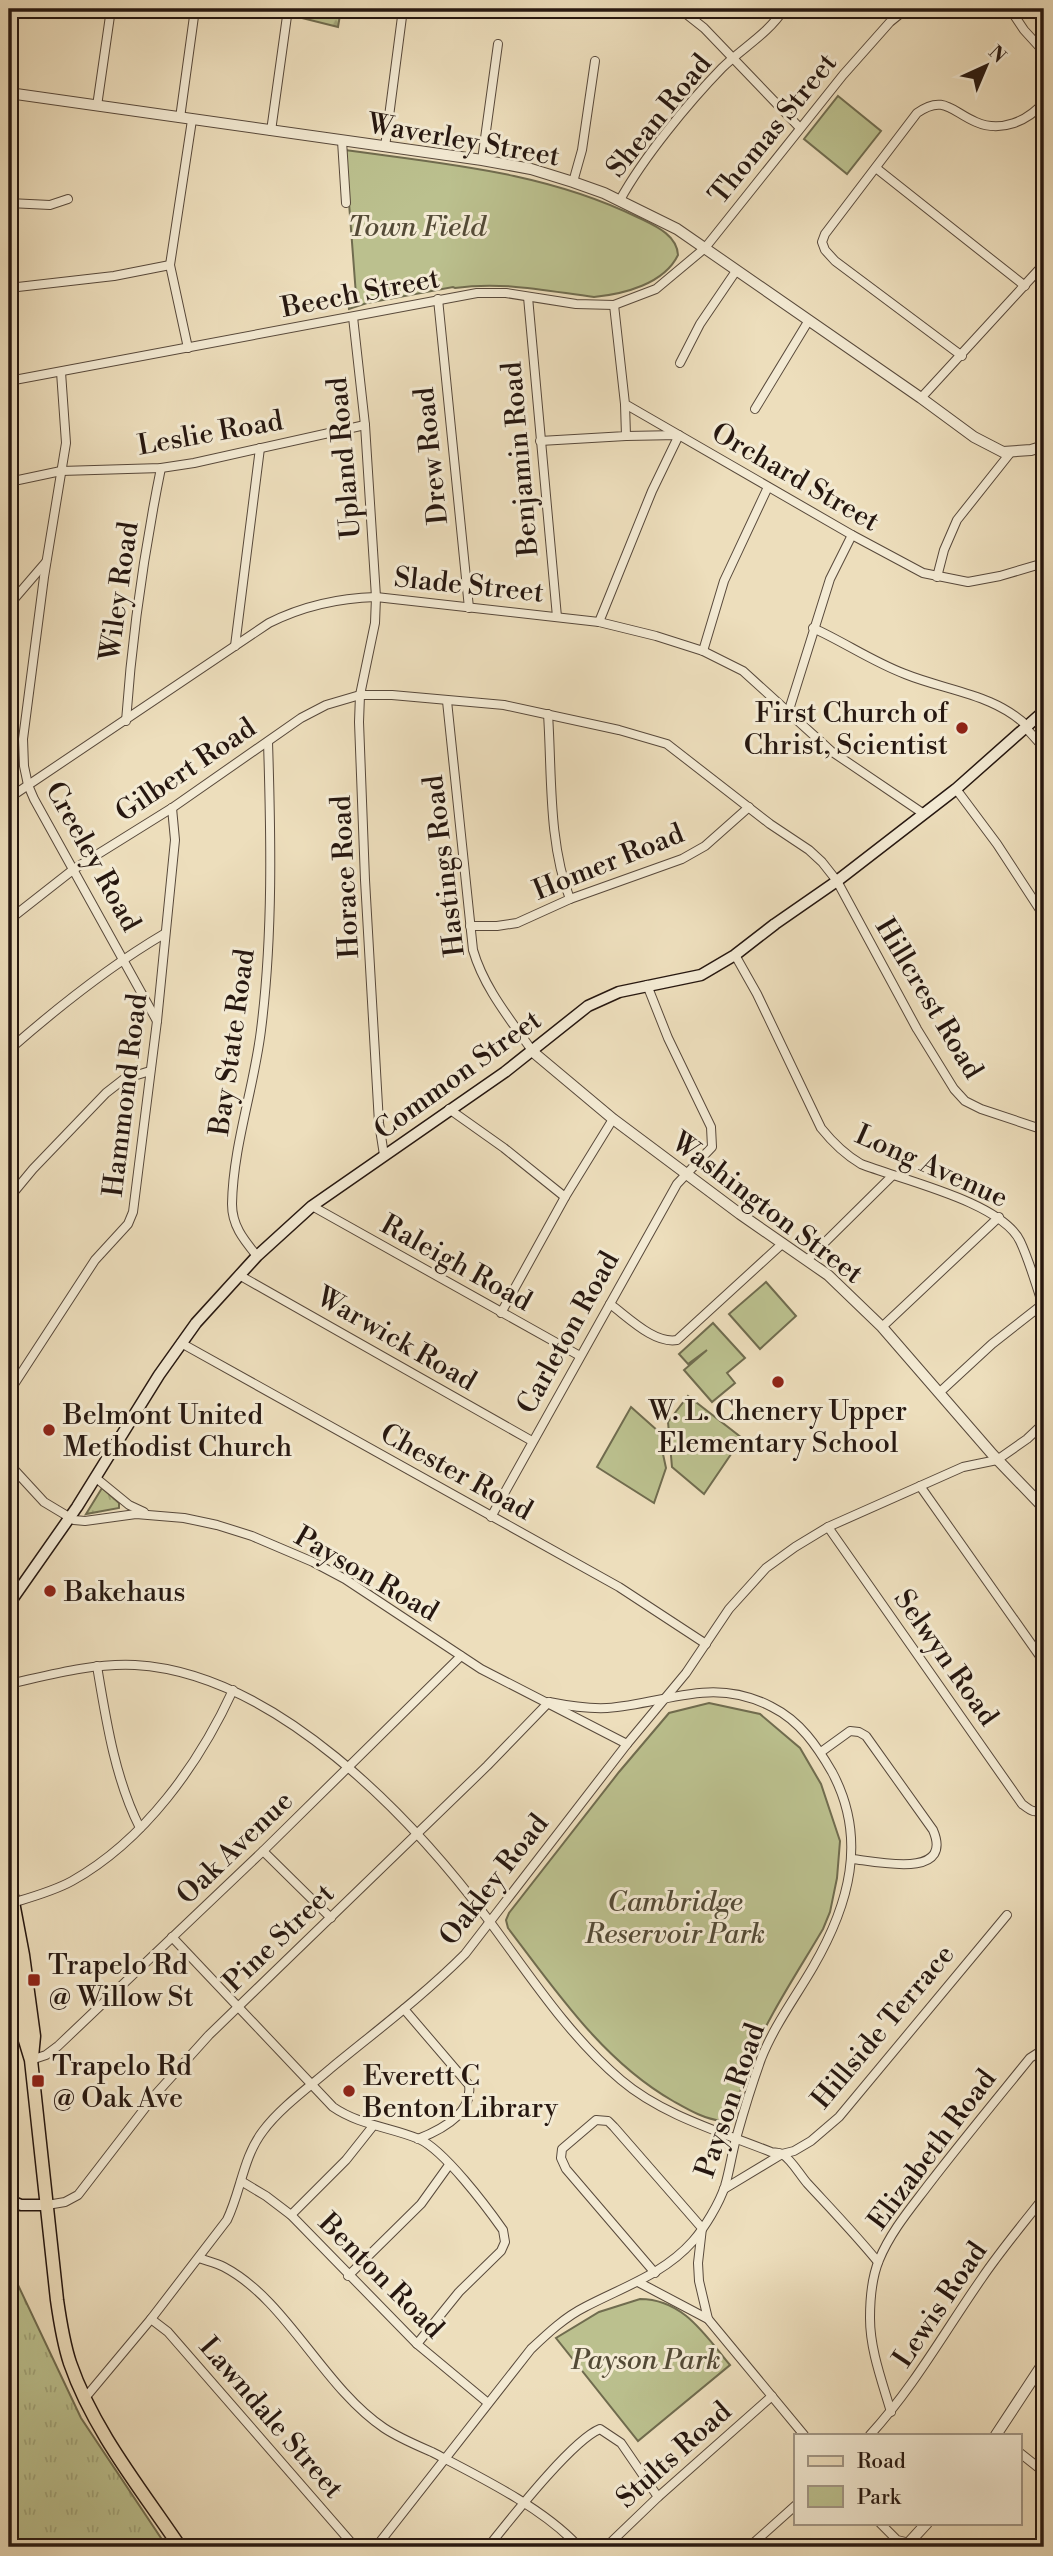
<svg xmlns="http://www.w3.org/2000/svg" width="1053" height="2556" viewBox="0 0 1053 2556" font-family="'Libre Bodoni',serif">
<style>
.grass{fill:url(#grass-tufts);stroke:#706c4f;stroke-width:2}
.forest{fill:url(#forest-firs);stroke:#706c4f;stroke-width:2}
.park{fill:#bbc08e;stroke:#706c4f;stroke-width:2}
.lines{fill:none;stroke-linecap:round;stroke-linejoin:round}
.minor-casing{stroke:#58493b;stroke-width:10}
.tertiary-casing{stroke:#58493b;stroke-width:12}
.secondary-casing{stroke:#261710;stroke-width:13}
.primary-casing{stroke:#261710;stroke-width:15}
.minor{stroke:#f3ead3;stroke-width:8}
.tertiary{stroke:#f3ead3;stroke-width:10}
.secondary{stroke:#f3ead3;stroke-width:10}
.primary{stroke:#eddebc;stroke-width:12}
.poi-dot{fill:#8f2418;stroke:#f3ead3;stroke-width:2.5}
.labels{text-anchor:middle;stroke-width:6;stroke-linejoin:round;paint-order:stroke}
.street-label{font-size:28px;fill:#261710;stroke:#f3ead3}
.park-label{font-size:28px;font-style:italic;fill:#534a36;stroke:#f3ead3}
.poi-label{font-size:28px;fill:#261710;stroke:#f3ead3;text-anchor:start}
</style>
<defs>
<pattern id="grass-tufts" width="24" height="20" patternUnits="userSpaceOnUse" patternTransform="scale(1.75)"><rect width="24" height="20" fill="#bbc08e"/><path d="M3 7l-1-3M5 7V3M7 7l1-3M15 17l-1-3M17 17v-4M19 17l1-3" fill="none" stroke="#a1a479"/></pattern>
<pattern id="forest-firs" width="22" height="20" patternUnits="userSpaceOnUse" patternTransform="scale(1.75)"><rect width="22" height="20" fill="#bbc08e"/><path d="M5 1l3.5 6h-7zM16 11l3.5 6h-7z" fill="#a1a479"/></pattern>
</defs>
<rect width="100%" height="100%" fill="#eddebc"/>
<filter id="stains"><feTurbulence type="fractalNoise" baseFrequency=".00286" numOctaves="4"/><feColorMatrix values="0 0 0 0 .2 0 0 0 0 .09 0 0 0 0 .02 0 0 0 .5 -.17"/></filter>
<radialGradient id="worn" r=".72"><stop offset=".6" stop-color="#630" stop-opacity="0"/><stop offset="1" stop-color="#630" stop-opacity=".3"/></radialGradient>
<g class="grass">
<path d="M102 1488 119 1503V1508L86 1514Z"/>
<path d="M9 2266 81 2418 167 2547H9Z"/>
</g>
<path class="forest" d="M295 9H341L338 27 294 16Z"/>
<g class="park">
<path d="M838 96 881 131 847 174 804 139Z"/>
<path d="M345 150C445 164 545 172 637 217 653 225 677 234 678 255 664 284 624 294 594 297 547 291 503 281 455 288L453 287 367 303 349 309 348 297 356 295Z"/>
<path d="M766 1282 796 1316 760 1349 729 1314Z"/>
<path d="M713 1323 745 1358 727 1373 735 1383 712 1402 684 1370 707 1350 688 1364 679 1354Z"/>
<path d="M688 1396 742 1438 704 1494 672 1467 668 1422Z"/>
<path d="M631 1407 658 1431 666 1468 654 1503 597 1467Z"/>
<path d="M709 1703 760 1714 800 1748 821 1784 840 1841 837 1878 830 1912 823 1929C796 1975 766 2019 747 2068 739 2087 741 2111 722 2121 704 2119 689 2110 673 2101 603 2061 556 1991 508 1928L506 1920 509 1913 619 1772 669 1713Z"/>
<path d="M640 2299C683 2299 705 2335 730 2365L638 2441 556 2338 599 2312Z"/>
</g>
<g class="lines">
<g class="minor-casing">
<g id="minor">
<path d="M680 9 704 28 800 128"/>
<path d="M1010 9 1024 30 1044 52"/>
<path d="M97 106 111 9"/>
<path d="M180 118 195 9"/>
<path d="M271 131 287 16"/>
<path d="M342 141 346 203"/>
<path d="M385 147 403 9"/>
<path d="M482 160 498 44"/>
<path d="M876 168 1025 286"/>
<path d="M573 182 582 150 595 61"/>
<path d="M620 200C643 158 688 103 722 68 742 48 768 34 784 9"/>
<path d="M9 203 50 205 68 199"/>
<path d="M9 288 114 276 170 265"/>
<path d="M528 297 557 617"/>
<path d="M438 299 469 608"/>
<path d="M614 305 625 404 852 535 923 573 968 582 1000 576 1044 563"/>
<path d="M353 317 365 425 376 597 375 623 360 695 359 722 365 880 379 1123 384 1155"/>
<path d="M188 348 170 265 192 120"/>
<path d="M962 356 835 261 825 250 822 242 825 234 917 113C944 94 952 112 976 122 1001 133 1028 121 1044 102"/>
<path d="M680 363 700 324 736 271"/>
<path d="M61 372 66 443 44 577 23 739 24 766 28 785 34 799 157 1021"/>
<path d="M9 381 477 293H506L576 304 614 305 656 289 705 248 843 75 890 22 906 9"/>
<path d="M921 398 1044 264"/>
<path d="M755 409 809 320"/>
<path d="M540 441 626 436 625 404"/>
<path d="M9 482 61 471 161 468 194 463 365 425"/>
<path d="M937 577 944 550 957 520 1011 452"/>
<path d="M9 605 46 562"/>
<path d="M599 622 652 491 679 435 626 436"/>
<path d="M813 628C844 642 873 662 905 674 947 691 995 694 1028 727"/>
<path d="M235 646 260 448"/>
<path d="M703 651 724 581 768 487"/>
<path d="M447 701 473 950C484 988 510 1019 533 1052"/>
<path d="M788 713 830 579 852 535"/>
<path d="M548 714C552 773 548 843 570 899"/>
<path d="M126 721C132 636 144 552 161 468"/>
<path d="M1026 728 1044 748"/>
<path d="M956 789 997 844 1044 916"/>
<path d="M9 798 269 623C303 606 338 598 376 597L599 622 656 636 703 651 743 671 831 751 924 814"/>
<path d="M9 920 74 869 172 808 301 718 326 705 360 695H392L504 705 619 730 667 744 770 824 809 850 822 862 837 881 917 1029 954 1089 965 1101 981 1109 1044 1130"/>
<path d="M470 926H497L517 923 570 899 682 859 705 846 749 807"/>
<path d="M735 955 757 994 821 1128C833 1143 844 1154 861 1164 902 1180 1001 1202 1020 1241 1030 1262 1036 1286 1044 1308"/>
<path d="M9 1050C58 1007 108 967 164 934"/>
<path d="M449 1109 504 1148 565 1197"/>
<path d="M9 1198 33 1169 106 1093 124 1079 150 1071"/>
<path d="M312 1206 580 1356"/>
<path d="M257 1256C244 1240 232 1226 232 1204 233 1146 254 1088 261 1030 273 935 271 837 268 742"/>
<path d="M808 1259 892 1176"/>
<path d="M239 1275 532 1441"/>
<path d="M610 1304C628 1317 654 1344 677 1340L783 1243"/>
<path d="M501 1313 565 1197 613 1119"/>
<path d="M882 1327 999 1217"/>
<path d="M181 1343 619 1587 706 1644"/>
<path d="M9 1392 95 1260 128 1224 133 1212 157 1021 175 840 172 808"/>
<path d="M940 1392 992 1344 1043 1304"/>
<path d="M9 1464 44 1502 74 1520 85 1521 136 1514 184 1518 217 1525 252 1536 313 1562 345 1579 481 1669 627 1744"/>
<path d="M96 1478 129 1505 144 1512"/>
<path d="M920 1486 1044 1662"/>
<path d="M491 1517 677 1184 712 1147 711 1127 668 1038 647 985"/>
<path d="M828 1527 1022 1804C1031 1811 1034 1814 1044 1808"/>
<path d="M97 1666C106 1720 115 1779 140 1828"/>
<path d="M9 1684C50 1675 92 1663 135 1665 275 1673 411 1816 490 1922 530 1976 569 2036 621 2080 662 2115 721 2132 771 2152 774 2153 778 2152 782 2154 791 2159 800 2175 807 2183 831 2209 856 2235 878 2262"/>
<path d="M821 1752 850 1731 859 1732 866 1736 933 1830C954 1879 878 1862 853 1859"/>
<path d="M263 1851 331 1918"/>
<path d="M12 1903C32 1897 54 1891 72 1881 145 1840 199 1764 233 1690"/>
<path d="M172 1937 333 2107C359 2125 390 2127 419 2139 444 2150 486 2206 503 2230L505 2242 501 2251 459 2292 417 2344"/>
<path d="M404 2009 469 2085C473 2113 441 2130 418 2139"/>
<path d="M31 2060 46 2055 58 2046 263 1851 461 1656"/>
<path d="M241 2181 266 2196 291 2215 417 2344 488 2403"/>
<path d="M724 2189 782 2154 794 2151 811 2141 839 2117 1007 1915"/>
<path d="M47 2205 65 2202 78 2195 155 2095 209 2035 487 1766 549 1702"/>
<path d="M291 2215 346 2160 373 2126"/>
<path d="M199 2258C207 2261 216 2263 224 2267 287 2300 323 2387 384 2428 399 2438 416 2445 432 2452 478 2476 544 2508 579 2547"/>
<path d="M655 2273 566 2169 561 2158 562 2149 596 2120 608 2121 614 2127 702 2228 698 2263 699 2281 708 2319 804 2435"/>
<path d="M348 2276 421 2204 449 2165"/>
<path d="M638 2282 708 2319"/>
<path d="M151 2319 168 2332 355 2547"/>
<path d="M85 2398 151 2319 227 2220C241 2191 243 2157 263 2131 280 2108 308 2088 330 2069 375 2032 423 1996 465 1954L627 1744 686 1673 729 1609 766 1568 795 1547 828 1527 963 1467 997 1460 1027 1439 1044 1423"/>
<path d="M891 2412C882 2381 870 2350 870 2318 870 2299 872 2277 879 2260 891 2231 911 2208 929 2184 962 2141 996 2100 1030 2058L1044 2049"/>
<path d="M870 2435C914 2387 945 2331 982 2278 1001 2250 1023 2224 1044 2197"/>
<path d="M1020 2453 1044 2472"/>
<path d="M880 2523 897 2540 927 2547"/>
<path d="M376 2547 531 2349C548 2333 565 2317 585 2307 623 2287 664 2274 693 2241 705 2227 719 2204 725 2186 730 2169 732 2152 737 2135 744 2110 752 2084 761 2059 774 2026 795 1998 813 1967 849 1905 868 1839 832 1772 817 1746 800 1721 772 1707 712 1675 666 1704 607 1708 587 1709 569 1706 549 1702"/>
<path d="M488 2547C509 2521 572 2440 600 2429L621 2443 658 2497"/>
<path d="M606 2547 658 2497 772 2396"/>
<path d="M749 2547 796 2505"/>
</g>
</g>
<g class="tertiary-casing">
<g id="tertiary">
<path d="M9 93 482 160 531 169 573 182 604 193 677 229 921 398 974 437 1003 452 1031 450 1044 446"/>
<path d="M533 1052 613 1119 740 1214 828 1275 882 1327 993 1455 1044 1508"/>
<path d="M996 2435 1044 2362"/>
<path d="M905 2547 927 2523"/>
</g>
</g>
<g class="secondary-casing">
<g id="secondary">
<path d="M9 1604 77 1507 159 1375 196 1323 257 1256 312 1206 505 1072 588 1006 619 992 701 975 735 955 775 924 837 881 956 789 1044 711"/>
<path d="M9 2200 21 2205H47"/>
</g>
</g>
<g class="primary-casing">
<g id="primary">
<path d="M9 1881 23 1955 34 2036 32 2057"/>
<path d="M9 1937 24 2037 31 2060 57 2300C60 2321 63 2342 70 2363 93 2430 141 2489 180 2547"/>
</g>
</g>
<use href="#minor" class="minor"/>
<use href="#tertiary" class="tertiary"/>
<use href="#secondary" class="secondary"/>
<use href="#primary" class="primary"/>
</g>
<g class="poi-dot">
<circle cx="962" cy="728" r="7"/>
<circle cx="778" cy="1382" r="7"/>
<circle cx="49" cy="1430" r="7"/>
<circle cx="50" cy="1591" r="7"/>
<rect x="27" y="1973" width="14" height="14" rx="3.5"/>
<rect x="31" y="2074" width="14" height="14" rx="3.5"/>
<circle cx="349" cy="2091" r="7"/>
</g>
<g class="labels">
<g class="street-label">
<text transform="translate(658 115) rotate(-51)" y="10">Shean Road</text>
<text transform="translate(772 128) rotate(-51)" y="10">Thomas Street</text>
<text transform="translate(464 139) rotate(10)" y="10">Waverley Street</text>
<text transform="translate(360 292) rotate(-11)" y="10">Beech Street</text>
<text transform="translate(210 432) rotate(-10)" y="10">Leslie Road</text>
<text transform="translate(430 456) rotate(-96)" y="10">Drew Road</text>
<text transform="translate(343 458) rotate(-95)" y="10">Upland Road</text>
<text transform="translate(519 459) rotate(-95)" y="10">Benjamin Road</text>
<text transform="translate(796 476) rotate(30)" y="10">Orchard Street</text>
<text transform="translate(469 584) rotate(6)" y="10">Slade Street</text>
<text transform="translate(118 591) rotate(-82)" y="10">Wiley Road</text>
<text transform="translate(185 769) rotate(-34)" y="10">Gilbert Road</text>
<text transform="translate(94 856) rotate(61)" y="10">Creeley Road</text>
<text transform="translate(608 861) rotate(-22)" y="10">Homer Road</text>
<text transform="translate(443 866) rotate(-97)" y="10">Hastings Road</text>
<text transform="translate(344 877) rotate(-93)" y="10">Horace Road</text>
<text transform="translate(930 998) rotate(59)" y="10">Hillcrest Road</text>
<text transform="translate(231 1042) rotate(-82)" y="10">Bay State Road</text>
<text transform="translate(457 1074) rotate(-36)" y="10">Common Street</text>
<text transform="translate(124 1095) rotate(-83)" y="10">Hammond Road</text>
<text transform="translate(932 1165) rotate(24)" y="10">Long Avenue</text>
<text transform="translate(768 1207) rotate(37)" y="10">Washington Street</text>
<text transform="translate(457 1262) rotate(29)" y="10">Raleigh Road</text>
<text transform="translate(567 1332) rotate(-61)" y="10">Carleton Road</text>
<text transform="translate(397 1338) rotate(30)" y="10">Warwick Road</text>
<text transform="translate(457 1471) rotate(29)" y="10">Chester Road</text>
<text transform="translate(367 1573) rotate(30)" y="10">Payson Road</text>
<text transform="translate(947 1657) rotate(55)" y="10">Selwyn Road</text>
<text transform="translate(234 1847) rotate(-44)" y="10">Oak Avenue</text>
<text transform="translate(493 1879) rotate(-52)" y="10">Oakley Road</text>
<text transform="translate(278 1937) rotate(-44)" y="10">Pine Street</text>
<text transform="translate(882 2026) rotate(-50)" y="10">Hillside Terrace</text>
<text transform="translate(729 2100) rotate(-71)" y="10">Payson Road</text>
<text transform="translate(931 2149) rotate(-53)" y="10">Elizabeth Road</text>
<text transform="translate(382 2275) rotate(45)" y="10">Benton Road</text>
<text transform="translate(939 2304) rotate(-56)" y="10">Lewis Road</text>
<text transform="translate(272 2417) rotate(49)" y="10">Lawndale Street</text>
<text transform="translate(673 2454) rotate(-42)" y="10">Stults Road</text>
</g>
<g class="park-label">
<text x="417" y="236">Town Field</text>
<text x="675" y="1911">Cambridge<tspan x="675" dy="32">Reservoir Park</tspan></text>
<text x="646" y="2369">Payson Park</text>
</g>
<g class="poi-label">
<text x="948" y="722" text-anchor="end">First Church of<tspan x="948" dy="32">Christ, Scientist</tspan></text>
<text x="778" y="1420" text-anchor="middle">W. L. Chenery Upper<tspan x="778" dy="32">Elementary School</tspan></text>
<text x="63" y="1424">Belmont United<tspan x="63" dy="32">Methodist Church</tspan></text>
<text x="64" y="1601">Bakehaus</text>
<text x="48" y="1974">Trapelo Rd<tspan x="48" dy="32">@ Willow St</tspan></text>
<text x="52" y="2075">Trapelo Rd<tspan x="52" dy="32">@ Oak Ave</tspan></text>
<text x="363" y="2085">Everett C<tspan x="363" dy="32">Benton Library</tspan></text>
</g>
</g>
<rect width="1053" height="2556" fill="none" stroke="#eddebc" stroke-width="35"/>
<rect x="10" y="10" width="1032" height="2535" fill="none" stroke="#261710" stroke-width="3.5"/>
<rect x="18" y="18" width="1018" height="2521" fill="none" stroke="#261710" stroke-width="2"/>
<rect x="794" y="2434" width="228" height="91" fill="#f3ead3" stroke="#a19685" stroke-width="2"/>
<rect x="808" y="2456" width="35" height="10" fill="#eddebc" stroke="#a19685" stroke-width="2"/>
<text x="857" y="2468" font-size="21" fill="#261710">Road</text>
<rect x="808" y="2486" width="35" height="21" fill="#bbc08e" stroke="#a19685" stroke-width="2"/>
<text x="857" y="2504" font-size="21" fill="#261710">Park</text>
<g transform="translate(986 66) rotate(44)" stroke="#f3ead3" stroke-width="5" paint-order="stroke">
<path d="M0-5L12 26L0 18L-12 26Z" fill="#261710"/>
<text y="-10" font-size="19" font-weight="bold" text-anchor="middle" fill="#261710">N</text>
</g>
<rect width="100%" height="100%" filter="url(#stains)"/>
<rect width="100%" height="100%" fill="url(#worn)"/>
</svg>
